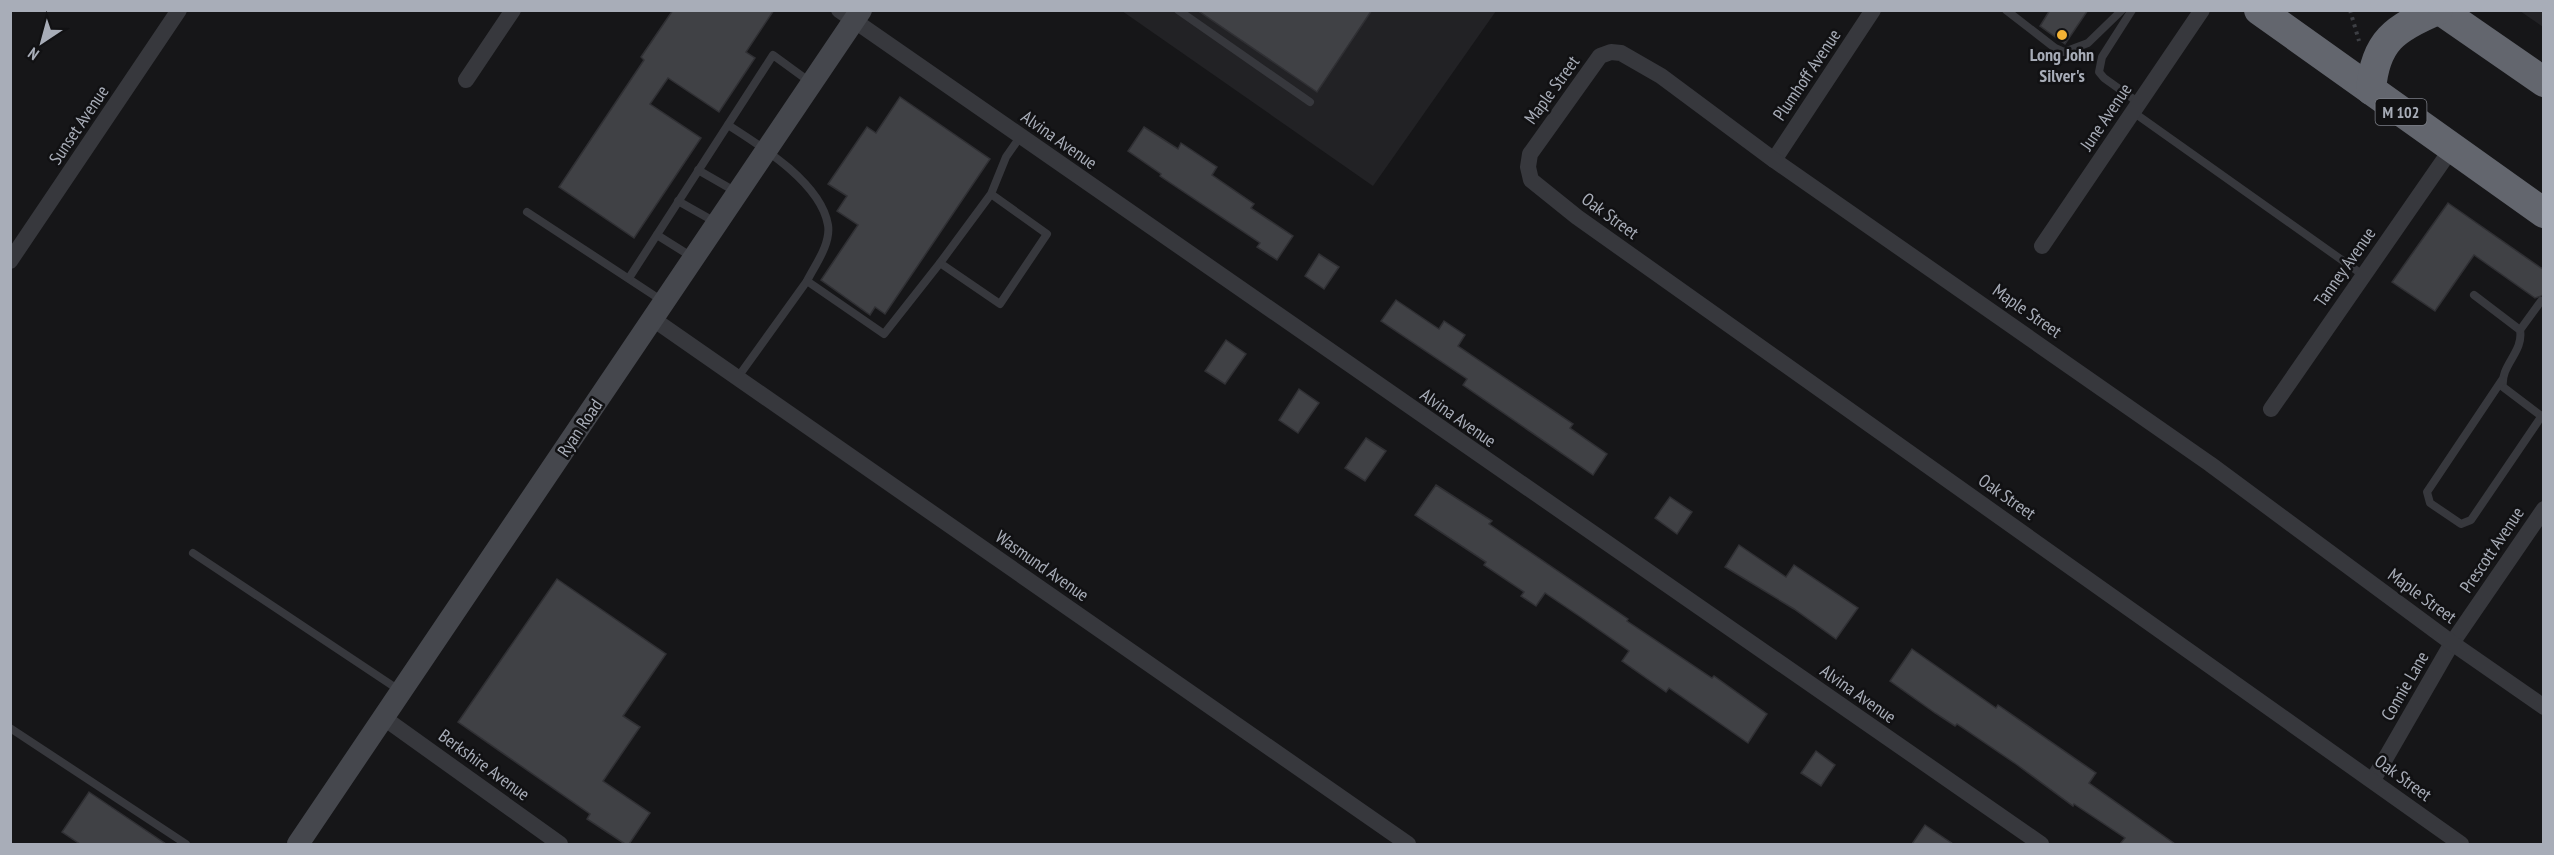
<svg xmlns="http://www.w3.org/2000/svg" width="2554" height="855" viewBox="0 0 2554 855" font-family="'PT Sans Narrow',sans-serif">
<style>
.built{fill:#222225}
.building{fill:#404145;stroke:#303034;stroke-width:1.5}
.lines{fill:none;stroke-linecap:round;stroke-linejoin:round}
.path{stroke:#3d3f44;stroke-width:4;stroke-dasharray:3 4.5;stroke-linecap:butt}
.lane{stroke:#37383d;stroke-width:8}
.street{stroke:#37383d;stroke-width:16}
.secondary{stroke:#45474d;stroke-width:22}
.highway{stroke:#63666e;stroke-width:30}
.poi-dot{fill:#f2b134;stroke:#111113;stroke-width:2}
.labels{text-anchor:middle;stroke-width:5;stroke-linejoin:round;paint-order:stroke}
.shield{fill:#111113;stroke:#7b7e86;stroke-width:1.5}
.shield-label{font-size:16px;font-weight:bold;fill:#a8adb8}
.poi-label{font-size:18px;font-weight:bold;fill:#a8adb8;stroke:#111113}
.street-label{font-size:18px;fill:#a8adb8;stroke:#111113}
</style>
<rect width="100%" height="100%" fill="#161618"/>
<g class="built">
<path d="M1122 11H1496L1373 186Z"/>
<path d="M2520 11H2543V27Z"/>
</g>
<g class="building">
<path d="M673 10H774L746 52 755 58 719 112 668 78 650 104 701 138 634 238 559 187 644 60 641 57Z"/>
<path d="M1197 10H1372L1317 92Z"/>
<path d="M2050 10H2088L2065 44 2040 26Z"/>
<path d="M900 97 990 159 885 314 875 307 870 315 821 280 858 225 837 211 847 196 828 184 867 127 876 133Z"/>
<path d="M1144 127 1178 149 1181 143 1217 167 1212 175 1254 204 1251 208 1293 236 1277 260 1257 247 1260 243 1160 176 1161 174 1128 151Z"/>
<path d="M2448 203 2544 270V295L2535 298 2474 255 2435 311 2392 282Z"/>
<path d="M1319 254 1339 267 1324 289 1305 276Z"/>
<path d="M1396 300 1439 329 1444 321 1465 335 1458 346 1573 424 1570 428 1607 454 1593 475 1463 385 1467 379 1381 321Z"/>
<path d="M1226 340 1246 354 1225 384 1205 371Z"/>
<path d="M1299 389 1319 403 1298 433 1279 420Z"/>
<path d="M1366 438 1386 451 1365 481 1345 468Z"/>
<path d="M1436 485 1492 521 1489 524 1628 619 1627 621 1712 678 1714 676 1767 714 1748 743 1669 688 1666 692 1622 661 1629 651 1582 618 1545 593 1536 606 1521 596 1524 592 1484 565 1486 562 1415 515Z"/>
<path d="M1670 497 1692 512 1677 534 1655 518Z"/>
<path d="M1739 545 1786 577 1794 565 1858 608 1836 639 1794 609 1725 567Z"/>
<path d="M557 579 666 654 623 716 640 727 603 781 650 813 629 844H625L587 819 590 814 458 722Z"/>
<path d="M1912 649 1996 708 1998 705 2096 773 2089 783 2175 844H2120L2125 838 2074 804 2073 806 2016 764 1957 724 1955 726 1935 713 1890 681Z"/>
<path d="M1816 751 1835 765 1821 786 1801 773Z"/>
<path d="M89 792 166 844H80L62 832Z"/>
<path d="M1925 825 1953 844H1912Z"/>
</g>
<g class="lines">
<path class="path" d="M2350 10 2359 41"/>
<g class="lane">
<path d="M1178 10 1310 102"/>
<path d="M2006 10 2055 48 2064 52 2088 43 2122 10"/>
<path d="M2132 10 2102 57 2099 72 2104 78 2139 103"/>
<path d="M2133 112 2363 275"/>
<path d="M728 125C761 146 821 183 828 225 831 244 815 265 807 281"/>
<path d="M698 170 738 193"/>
<path d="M991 194 1047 234 1000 304 940 263 991 194 1006 157 1020 137"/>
<path d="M678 201 717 223"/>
<path d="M527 212 664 302"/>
<path d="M657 235 692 257"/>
<path d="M629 278 773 55 810 82"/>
<path d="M2474 295 2520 330C2524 352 2500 365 2503 387L2544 418"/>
<path d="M2520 330 2541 301"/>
<path d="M738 377 807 281 884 334 940 263"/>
<path d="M2502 380 2427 492 2430 503 2461 524 2471 520 2541 417"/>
<path d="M193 553 399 690"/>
<path d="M10 728 186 844"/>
</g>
<g class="street">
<path d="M839 10 2041 844"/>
<path d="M466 80 513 10"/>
<path d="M1774 160 1873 10"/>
<path d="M2042 246 2202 10"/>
<path d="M10 261 179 10"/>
<path d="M653 319 1408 844"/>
<path d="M2271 409 2452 148"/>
<path d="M384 718 560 844"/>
<path d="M2373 780 2452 643 2544 509"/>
<path d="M2461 844 1577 217 1531 180 1528 167 1530 154 1600 56 1611 52 1621 53 1661 76 1774 160 2210 464 2452 643 2544 707"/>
</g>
<path class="secondary" d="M298 844 861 10"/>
<g class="highway">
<path d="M2259 10 2544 213"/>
<path d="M2440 10 2544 82"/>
<path d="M2371 90C2375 41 2395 28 2438 10"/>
</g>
</g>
<circle class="poi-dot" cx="2062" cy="35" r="6"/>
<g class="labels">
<rect class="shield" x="2375.5" y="99" width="51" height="26" rx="4.5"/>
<g class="shield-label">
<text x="2401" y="118">M 102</text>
</g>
<g class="poi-label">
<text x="2062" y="61">Long John<tspan x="2062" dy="21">Silver's</tspan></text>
</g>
<g class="street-label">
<text transform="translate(1807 75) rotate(-56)" y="6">Plumhoff Avenue</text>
<text transform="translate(1552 90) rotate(-54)" y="6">Maple Street</text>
<text transform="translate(2106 117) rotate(-56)" y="6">June Avenue</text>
<text transform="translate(79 125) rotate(-56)" y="6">Sunset Avenue</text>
<text transform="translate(1059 140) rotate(35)" y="6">Alvina Avenue</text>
<text transform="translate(1610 216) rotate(36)" y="6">Oak Street</text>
<text transform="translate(2345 267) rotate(-55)" y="6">Tanney Avenue</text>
<text transform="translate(2027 311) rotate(35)" y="6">Maple Street</text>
<text transform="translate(1458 418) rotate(35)" y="6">Alvina Avenue</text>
<text transform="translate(580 428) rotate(-56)" y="6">Ryan Road</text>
<text transform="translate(2007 497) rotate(35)" y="6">Oak Street</text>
<text transform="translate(2492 550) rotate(-56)" y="6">Prescott Avenue</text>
<text transform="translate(1042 566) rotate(35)" y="6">Wasmund Avenue</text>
<text transform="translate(2422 596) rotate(36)" y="6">Maple Street</text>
<text transform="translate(2405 686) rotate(-60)" y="6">Connie Lane</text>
<text transform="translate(1858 694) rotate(35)" y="6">Alvina Avenue</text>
<text transform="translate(484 765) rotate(36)" y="6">Berkshire Avenue</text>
<text transform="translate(2403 778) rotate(36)" y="6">Oak Street</text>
</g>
</g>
<rect width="2554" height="855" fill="none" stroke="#a8adb8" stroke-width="24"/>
<g transform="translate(42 42) rotate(216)" stroke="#111113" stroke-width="4.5" paint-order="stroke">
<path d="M0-4.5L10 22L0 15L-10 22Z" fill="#a8adb8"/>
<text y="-9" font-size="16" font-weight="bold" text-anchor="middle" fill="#a8adb8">N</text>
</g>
</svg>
